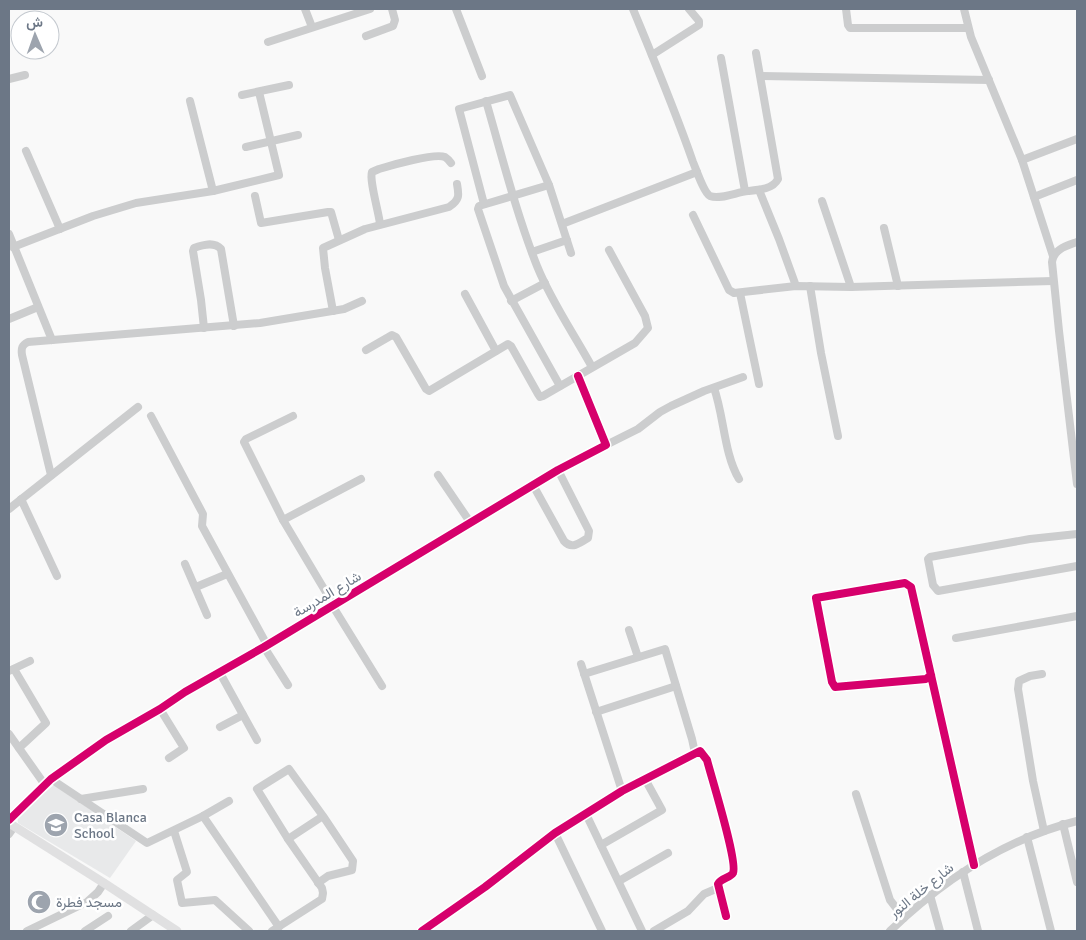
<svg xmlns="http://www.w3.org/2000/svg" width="1086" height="940" viewBox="0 0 1086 940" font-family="Signika,Vazirmatn,sans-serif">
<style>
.built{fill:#e8e9ea}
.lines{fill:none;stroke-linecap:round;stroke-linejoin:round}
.minor{stroke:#cccdce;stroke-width:8}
.major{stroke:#e0e0e1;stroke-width:9}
.cycleway-casing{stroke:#fff;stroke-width:11}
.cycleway{stroke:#d6006c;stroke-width:8}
.labels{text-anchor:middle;stroke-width:5;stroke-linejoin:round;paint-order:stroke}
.street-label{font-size:14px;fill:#6c7786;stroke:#fff}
.poi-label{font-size:14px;fill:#6c7786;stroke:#fff;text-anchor:start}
</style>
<rect width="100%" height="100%" fill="#f9f9f9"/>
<path class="built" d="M54 785 136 841 110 878 18 823 17 814Z"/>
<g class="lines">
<g class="minor">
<path d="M305 9 312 27"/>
<path d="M456 9 482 76"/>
<path d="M633 9C654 60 675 110 693 162 696 169 704 193 710 196 720 200 737 192 748 191 759 190 773 189 778 179L756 53"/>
<path d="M846 9 848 25 850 28H968"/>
<path d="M964 9 971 37 1022 160 1053 256"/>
<path d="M366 36 393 26 395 20 392 9"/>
<path d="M268 42 370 9"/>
<path d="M652 55 699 25V21L689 9"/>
<path d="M721 58 745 191"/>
<path d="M761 76 989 80"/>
<path d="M9 79 25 75"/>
<path d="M242 95 289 85"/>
<path d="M190 101 213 191"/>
<path d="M486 101C502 156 516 213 537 266 551 301 574 334 592 367"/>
<path d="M246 147 298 135"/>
<path d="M26 151 60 229"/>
<path d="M1022 160 1077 139"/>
<path d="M549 185 479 206 478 209 504 286 560 386"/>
<path d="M759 190 779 239 796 286"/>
<path d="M255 196 261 223 328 212H331L339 240"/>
<path d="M1034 197 1077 180"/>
<path d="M822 201 851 287"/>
<path d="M484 204 459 109 510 95 549 185 571 253"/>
<path d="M693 215 729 290 734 293 796 286 851 287 1053 281"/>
<path d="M380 224C379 213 369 180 372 172L379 169C392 165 434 153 445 157 448 159 449 160 451 163"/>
<path d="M562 224 697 172"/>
<path d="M884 228 898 286"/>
<path d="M9 234 52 340"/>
<path d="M1077 242C1066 246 1054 249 1052 262L1059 331 1077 484"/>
<path d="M13 247 93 216 136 203 213 191 279 175 259 92"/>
<path d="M532 252 567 240"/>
<path d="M810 286 821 353 838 436"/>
<path d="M740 293 759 384"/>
<path d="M465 294 496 351"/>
<path d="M511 301 545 283"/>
<path d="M333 311 325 268 323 248 365 229 449 207C460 200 459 195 457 184"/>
<path d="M9 319 38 307"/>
<path d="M204 328 201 300 193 251 194 248C202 245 214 241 221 249L234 326"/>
<path d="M366 350 392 335 396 337 426 389 429 391 508 344 511 346 538 394 540 397 543 396 635 343 648 328 645 316 609 250"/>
<path d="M714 388C724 416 724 454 739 479"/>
<path d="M151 416 203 514 202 526 267 645"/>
<path d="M293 416 246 439 244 442 283 520 333 604"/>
<path d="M606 445 638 429 660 412 671 406 704 391 743 377"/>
<path d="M51 475 22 355C21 348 22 345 28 342L260 323 344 309 362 301"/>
<path d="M438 475 470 522"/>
<path d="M533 485 564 541C572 550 579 543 588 538L589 531 558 470"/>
<path d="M21 499 57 576"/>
<path d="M9 509 138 407"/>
<path d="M283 520 361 479"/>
<path d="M1077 534 1030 539 930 557 928 559 933 585 938 591 1077 566"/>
<path d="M185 564 207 615"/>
<path d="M196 587 227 574"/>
<path d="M332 605 382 686"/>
<path d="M629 630 638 657"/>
<path d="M956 638 1077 616"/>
<path d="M264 647 288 685"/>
<path d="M581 664 622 791"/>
<path d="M14 669 46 723 19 748"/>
<path d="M9 671 30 661"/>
<path d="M220 673 257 740"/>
<path d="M584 674 665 649 692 739 695 753"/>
<path d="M1042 674 1030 676 1019 681 1018 689 1033 781 1044 831"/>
<path d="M931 675 926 679 835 687 832 682 816 598 905 583 911 587 974 865"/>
<path d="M160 709 184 748 169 758"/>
<path d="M596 712 676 686"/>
<path d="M220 727 243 715"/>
<path d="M9 734 45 785"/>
<path d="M51 779 147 843 203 816 229 801"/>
<path d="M856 794 890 900 904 918"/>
<path d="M81 799 143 789"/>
<path d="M586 814 642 931"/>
<path d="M203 816 279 927"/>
<path d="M9 820 51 779 106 740 160 709 185 692 264 647 558 470 606 445 578 376"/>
<path d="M1063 824 1077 882"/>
<path d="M174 831 187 872 177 880 182 903 215 900 249 931"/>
<path d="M555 833 602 931"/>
<path d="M9 834 14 827"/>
<path d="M1027 837 1051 931"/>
<path d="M601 845 662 810 645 779"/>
<path d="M963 872 978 931"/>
<path d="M619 881 668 853"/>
<path d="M318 883 328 876 352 870 353 861 323 816 289 769 257 789 288 839 323 816"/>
<path d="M930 895 940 931"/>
<path d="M27 931 87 902 98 892 104 883"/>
<path d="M85 931 108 916"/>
<path d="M131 931 153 915"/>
<path d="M272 931 322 899 323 893 322 888 288 839"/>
<path d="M422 931 485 887 555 833 622 791 700 751 707 760C711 776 738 862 733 873 730 878 721 878 718 884L726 916"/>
<path d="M654 931 688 911 704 894 718 888"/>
<path d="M890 931C943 880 1005 839 1077 821"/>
</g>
<path class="major" d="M9 823 104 883 177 931"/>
<g class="cycleway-casing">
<g id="cycleway">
<path d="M931 675 926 679 835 687 832 682 816 598 905 583 911 587 974 865"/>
<path d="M9 820 51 779 106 740 160 709 185 692 264 647 558 470 606 445 578 376"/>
<path d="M422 931 485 887 555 833 622 791 700 751 707 760C711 776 738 862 733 873 730 878 721 878 718 884L726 916"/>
</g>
</g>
<use href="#cycleway" class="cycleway"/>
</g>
<defs>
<g id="school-disc" transform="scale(1.25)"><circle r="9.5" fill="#9da4ae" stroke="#fff"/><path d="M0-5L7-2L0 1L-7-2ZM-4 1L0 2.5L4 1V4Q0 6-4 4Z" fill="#fff"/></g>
<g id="mosque-disc" transform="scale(1.25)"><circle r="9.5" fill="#9da4ae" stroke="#fff"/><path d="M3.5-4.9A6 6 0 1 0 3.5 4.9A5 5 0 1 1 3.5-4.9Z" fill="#fff"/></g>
</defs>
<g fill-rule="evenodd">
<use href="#school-disc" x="56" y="825"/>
<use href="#mosque-disc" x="39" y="902"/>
</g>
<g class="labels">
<g class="street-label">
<text transform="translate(327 594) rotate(-31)" y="5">شارع المدرسة</text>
<text transform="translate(921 890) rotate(-39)" y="5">شارع خلة النور</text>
</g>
<g class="poi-label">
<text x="74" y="822">Casa Blanca<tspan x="74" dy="16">School</tspan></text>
<text x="56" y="907">مسجد فطرة</text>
</g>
</g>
<rect width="1086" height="940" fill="none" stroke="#6c7786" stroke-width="20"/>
<g transform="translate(35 35) rotate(358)"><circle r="24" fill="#ffffff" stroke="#c4c9cf"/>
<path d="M0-4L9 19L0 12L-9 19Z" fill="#9da4ae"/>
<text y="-8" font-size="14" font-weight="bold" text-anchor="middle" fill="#6c7786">ش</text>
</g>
</svg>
